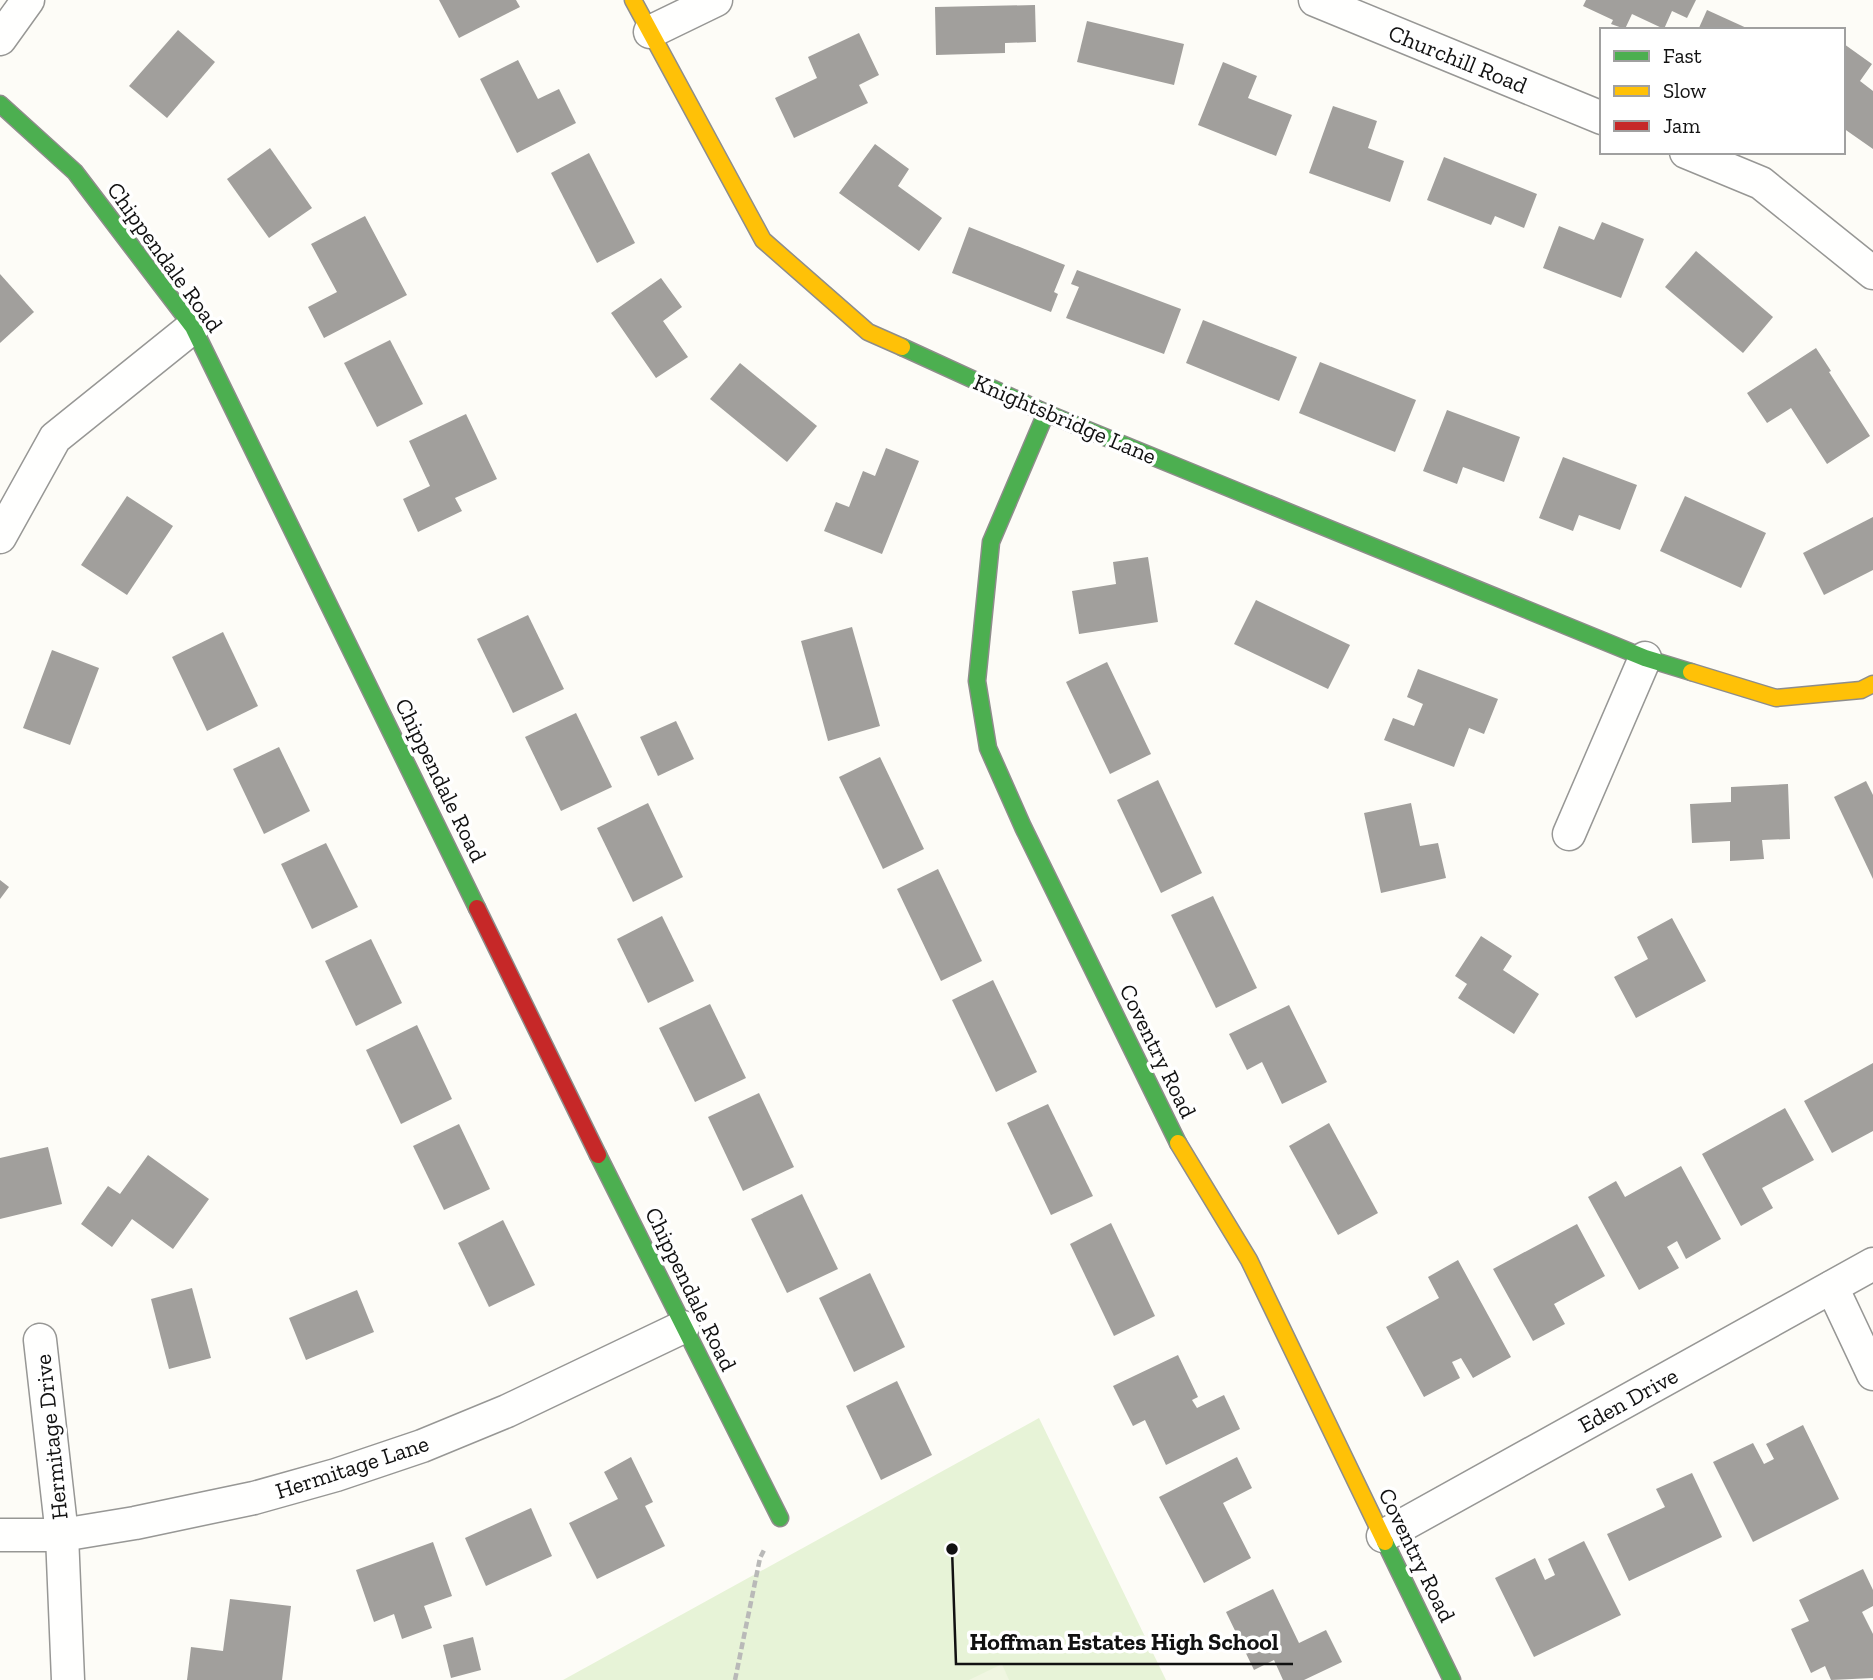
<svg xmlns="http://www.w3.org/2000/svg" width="1873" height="1680" viewBox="0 0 1873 1680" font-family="'Zilla Slab',serif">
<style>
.green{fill:#e7f3d7}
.pitch{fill:#f0f6e1}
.building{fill:#a19f9c}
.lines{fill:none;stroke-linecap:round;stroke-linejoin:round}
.street-casing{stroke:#979795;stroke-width:35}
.fast-casing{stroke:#8e8d8b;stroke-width:19}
.slow-casing{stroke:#8e8d8b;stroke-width:19}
.jam-casing{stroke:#8e8d8b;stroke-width:19}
.path{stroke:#b9b9b8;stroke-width:4.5;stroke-dasharray:7 3.5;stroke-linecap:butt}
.street{stroke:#fffffe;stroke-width:32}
.fast{stroke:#4caf50;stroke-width:16}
.slow{stroke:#ffc107;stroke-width:16}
.jam{stroke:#c62828;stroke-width:16}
.labels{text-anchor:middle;stroke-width:7;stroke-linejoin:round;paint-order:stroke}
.street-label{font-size:23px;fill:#111;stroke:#fff}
.leader{fill:none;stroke:#111;stroke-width:2.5}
.callout-dot{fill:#111;stroke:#fff;stroke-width:2.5}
.callout-label{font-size:24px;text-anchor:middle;font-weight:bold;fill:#111;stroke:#fff;stroke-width:7;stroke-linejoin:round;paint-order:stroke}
</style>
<rect width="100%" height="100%" fill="#fdfcf7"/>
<path class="green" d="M1039 1418 1166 1680H563Z"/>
<path class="pitch" d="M1002 1664 1009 1680H969Z"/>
<g class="building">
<path d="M439 0H516L520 7 459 38Z"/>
<path d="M1586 0H1696L1687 18 1672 11 1664 29 1632 14 1625 29 1611 24 1613 20 1583 6Z"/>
<path d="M1035 5 1036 42 1005 43V53L936 55 935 7Z"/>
<path d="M1707 10 1751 30H1698Z"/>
<path d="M1087 21 1184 44 1174 85 1077 62Z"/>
<path d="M178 30 215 62 167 118 129 86Z"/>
<path d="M859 33 879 75 859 85 868 103 794 138 775 98 817 78 808 57Z"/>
<path d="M1844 44 1872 64 1860 81 1873 91V149L1843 128Z"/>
<path d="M518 60 538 99 559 89 576 123 517 153 480 79Z"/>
<path d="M1223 62 1257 76 1248 98 1292 115 1276 156 1198 125Z"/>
<path d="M1333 106 1377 121 1368 148 1404 161 1390 202 1309 173Z"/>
<path d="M875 144 909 169 898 186 942 218 919 251 839 193Z"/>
<path d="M270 148 312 208 269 238 227 179Z"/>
<path d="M589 153 635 243 597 263 551 173Z"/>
<path d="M1444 157 1537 194 1524 228 1495 216 1491 225 1427 200Z"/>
<path d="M365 216 407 295 324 338 308 307 337 292 311 244Z"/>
<path d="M1602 222 1644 239 1621 298 1543 268 1559 226 1594 240Z"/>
<path d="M969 227 1065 265 1054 292 1058 294 1051 312 952 273Z"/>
<path d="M1696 251 1773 317 1743 353 1665 287Z"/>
<path d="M1077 270 1181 309 1164 354 1066 318 1079 287 1071 284Z"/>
<path d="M0 274 34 312 0 343Z"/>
<path d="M661 278 682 307 663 321 688 357 656 378 611 313Z"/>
<path d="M1203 320 1297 357 1279 401 1186 363Z"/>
<path d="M390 340 423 404 377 427 344 363Z"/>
<path d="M1816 348 1831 371 1829 372 1870 436 1827 464 1791 408 1767 423 1747 393Z"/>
<path d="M1320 362 1416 400 1395 452 1299 413Z"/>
<path d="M740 363 817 426 787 462 710 399Z"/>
<path d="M1447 410 1520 437 1504 482 1463 467 1457 484 1423 471Z"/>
<path d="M466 414 497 479 455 498 462 511 418 532 403 499 430 486 409 441Z"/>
<path d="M886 448 919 461 882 554 824 531 836 502 849 507 863 471 875 476Z"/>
<path d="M1563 457 1637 485 1620 530 1579 515 1573 531 1539 518Z"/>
<path d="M127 496 173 526 127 595 81 565Z"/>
<path d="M1685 496 1766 533 1741 588 1660 551Z"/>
<path d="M1873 517V570L1824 595 1803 553Z"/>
<path d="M1148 557 1158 622 1079 634 1072 591 1116 584 1113 562Z"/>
<path d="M1256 600 1350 645 1328 689 1234 644Z"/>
<path d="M528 615 564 689 513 713 477 639Z"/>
<path d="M852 627 880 726 828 741 801 641Z"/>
<path d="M223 632 258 706 207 731 172 657Z"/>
<path d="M52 650 99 668 70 745 23 728Z"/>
<path d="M1107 662 1151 754 1110 774 1066 682Z"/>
<path d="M1418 669 1498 699 1484 734 1469 728 1454 767 1384 740 1393 718 1414 726 1423 704 1407 697Z"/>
<path d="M576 713 612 787 561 811 525 737Z"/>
<path d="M676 721 694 759 658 776 640 737Z"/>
<path d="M279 747 310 811 264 834 233 769Z"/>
<path d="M880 757 924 849 883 869 839 777Z"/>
<path d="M1158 780 1202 873 1161 893 1117 800Z"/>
<path d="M1866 781 1873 795V879L1834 797Z"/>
<path d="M1788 784 1790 839 1762 840 1764 859 1730 861V841L1692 843 1690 804 1731 802V787Z"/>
<path d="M648 803 683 877 633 902 597 828Z"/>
<path d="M1411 803 1420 846 1438 843 1446 878 1381 893 1364 813Z"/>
<path d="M326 843 358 907 312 929 281 864Z"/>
<path d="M938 869 982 961 941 981 897 889Z"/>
<path d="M0 880 9 887 0 899Z"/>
<path d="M1213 896 1257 988 1216 1008 1171 915Z"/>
<path d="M662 916 694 981 648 1003 617 939Z"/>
<path d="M1672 918 1706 981 1636 1018 1614 977 1648 959 1637 937Z"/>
<path d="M1481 936 1512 956 1503 970 1539 994 1514 1034 1458 998 1467 984 1455 976Z"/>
<path d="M371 939 402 1003 356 1026 325 961Z"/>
<path d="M993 980 1037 1072 996 1092 952 1000Z"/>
<path d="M710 1004 746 1078 695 1102 659 1028Z"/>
<path d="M1289 1005 1327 1082 1282 1104 1262 1062 1247 1070 1229 1034Z"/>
<path d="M417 1025 452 1099 401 1124 366 1050Z"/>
<path d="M1873 1063V1131L1832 1153 1804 1101Z"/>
<path d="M759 1093 794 1167 743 1191 708 1117Z"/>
<path d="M1048 1104 1093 1196 1051 1215 1007 1123Z"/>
<path d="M1785 1108 1814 1160 1762 1188 1773 1208 1741 1226 1702 1154Z"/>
<path d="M1329 1123 1378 1213 1338 1235 1289 1146Z"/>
<path d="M459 1124 490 1189 444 1210 413 1146Z"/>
<path d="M48 1147 62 1204 0 1219V1158Z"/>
<path d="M148 1155 209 1199 173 1249 132 1219 112 1247 81 1224 108 1186 120 1194Z"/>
<path d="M1681 1166 1721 1239 1686 1259 1677 1241 1667 1247 1679 1268 1639 1290 1588 1197 1616 1181 1625 1197Z"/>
<path d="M802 1194 838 1269 787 1293 751 1219Z"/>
<path d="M503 1220 535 1285 489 1307 458 1243Z"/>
<path d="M1111 1223 1155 1316 1114 1336 1070 1244Z"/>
<path d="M1577 1224 1605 1276 1554 1304 1565 1324 1533 1341 1493 1269Z"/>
<path d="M1458 1260 1511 1357 1473 1378 1461 1358 1452 1362 1460 1378 1424 1397 1386 1327 1439 1298 1428 1277Z"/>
<path d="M870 1273 905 1347 854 1372 819 1298Z"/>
<path d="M192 1288 211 1358 169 1369 151 1299Z"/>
<path d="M357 1290 374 1332 306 1360 289 1318Z"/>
<path d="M1178 1355 1198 1397 1192 1400 1197 1408 1224 1395 1240 1429 1166 1465 1145 1420 1133 1426 1113 1386Z"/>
<path d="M897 1381 932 1455 881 1480 846 1406Z"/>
<path d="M1803 1425 1839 1499 1753 1542 1713 1462 1753 1443 1764 1464 1774 1459 1766 1444Z"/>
<path d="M631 1457 653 1502 645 1506 665 1546 597 1579 569 1523 618 1499 604 1472Z"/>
<path d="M1237 1457 1252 1488 1223 1503 1251 1558 1204 1583 1159 1497Z"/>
<path d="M1692 1473 1722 1537 1629 1581 1607 1534 1665 1507 1656 1489Z"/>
<path d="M531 1508 552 1556 486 1586 465 1538Z"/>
<path d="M1584 1541 1621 1615 1534 1657 1495 1578 1535 1558 1545 1580 1555 1575 1548 1559Z"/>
<path d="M433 1542 452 1596 424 1606 432 1628 402 1639 394 1614 374 1622 356 1570Z"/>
<path d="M1863 1569 1873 1590V1606L1862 1612 1873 1634V1678L1831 1680 1825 1666 1811 1673 1791 1629 1809 1621 1799 1600Z"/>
<path d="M1273 1589 1299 1643 1326 1630 1342 1662 1304 1680H1283L1274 1660 1254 1670 1226 1612Z"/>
<path d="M230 1599 291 1606 282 1680H187L191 1647 223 1651Z"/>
<path d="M473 1637 481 1670 451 1678 443 1645Z"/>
</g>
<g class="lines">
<g class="street-casing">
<g id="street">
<path d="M1315 0 1602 118"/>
<path d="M650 32 716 0"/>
<path d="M0 39 28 0"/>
<path d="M1686 152 1761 183 1873 273"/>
<path d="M0 537 55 438 193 327"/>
<path d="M1569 834 1645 658"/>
<path d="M1832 1287 1873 1374"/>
<path d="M40 1340 62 1535 68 1680"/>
<path d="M0 1535H62L135 1523 254 1498 336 1475 422 1446 507 1411 683 1327"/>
<path d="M1383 1536 1873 1264"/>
</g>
</g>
<g class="fast-casing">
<g id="fast">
<path d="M0 104 75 172 193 327 477 908"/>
<path d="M902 347 1046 413 1645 658 1691 672"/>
<path d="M1046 413 991 542 977 681 988 748 1023 827 1178 1143"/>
<path d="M598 1155 780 1518"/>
<path d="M1385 1542 1452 1680"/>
</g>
</g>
<g class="slow-casing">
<g id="slow">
<path d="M633 0 763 240 868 332 902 347"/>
<path d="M1691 672 1776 698 1861 690 1873 684"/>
<path d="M1178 1143 1249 1260 1385 1542"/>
</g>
</g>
<g class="jam-casing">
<path id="jam" d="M477 908 598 1155"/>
</g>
<path class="path" d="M735 1680 760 1558 765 1548"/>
<use href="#street" class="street"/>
<use href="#fast" class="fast"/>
<use href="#slow" class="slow"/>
<use href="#jam" class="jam"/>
</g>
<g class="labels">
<g class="street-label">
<text transform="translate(1458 59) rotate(22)" y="8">Churchill Road</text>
<text transform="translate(165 257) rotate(54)" y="8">Chippendale Road</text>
<text transform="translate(1065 419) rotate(23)" y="8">Knightsbridge Lane</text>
<text transform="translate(441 780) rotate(64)" y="8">Chippendale Road</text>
<text transform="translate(1158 1051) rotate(64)" y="8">Coventry Road</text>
<text transform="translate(691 1289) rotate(64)" y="8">Chippendale Road</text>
<text transform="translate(1628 1400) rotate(-29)" y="8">Eden Drive</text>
<text transform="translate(51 1437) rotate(-96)" y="8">Hermitage Drive</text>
<text transform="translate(352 1467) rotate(-18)" y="8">Hermitage Lane</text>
<text transform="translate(1417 1555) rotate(64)" y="8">Coventry Road</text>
</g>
</g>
<path class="leader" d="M952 1549L956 1664H1293"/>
<circle class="callout-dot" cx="952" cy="1549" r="7"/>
<g class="callout-label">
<text x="1124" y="1650">Hoffman Estates High School</text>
</g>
<rect x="1600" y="28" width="245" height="126" fill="#ffffff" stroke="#a0a0a0" stroke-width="2"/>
<rect x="1614" y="51" width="35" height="10" fill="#4caf50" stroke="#a0a0a0" stroke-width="2"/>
<text x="1663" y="63" font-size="21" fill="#111111">Fast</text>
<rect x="1614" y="86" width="35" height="10" fill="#ffc107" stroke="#a0a0a0" stroke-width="2"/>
<text x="1663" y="98" font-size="21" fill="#111111">Slow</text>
<rect x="1614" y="121" width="35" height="10" fill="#c62828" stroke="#a0a0a0" stroke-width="2"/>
<text x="1663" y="133" font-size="21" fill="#111111">Jam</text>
</svg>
